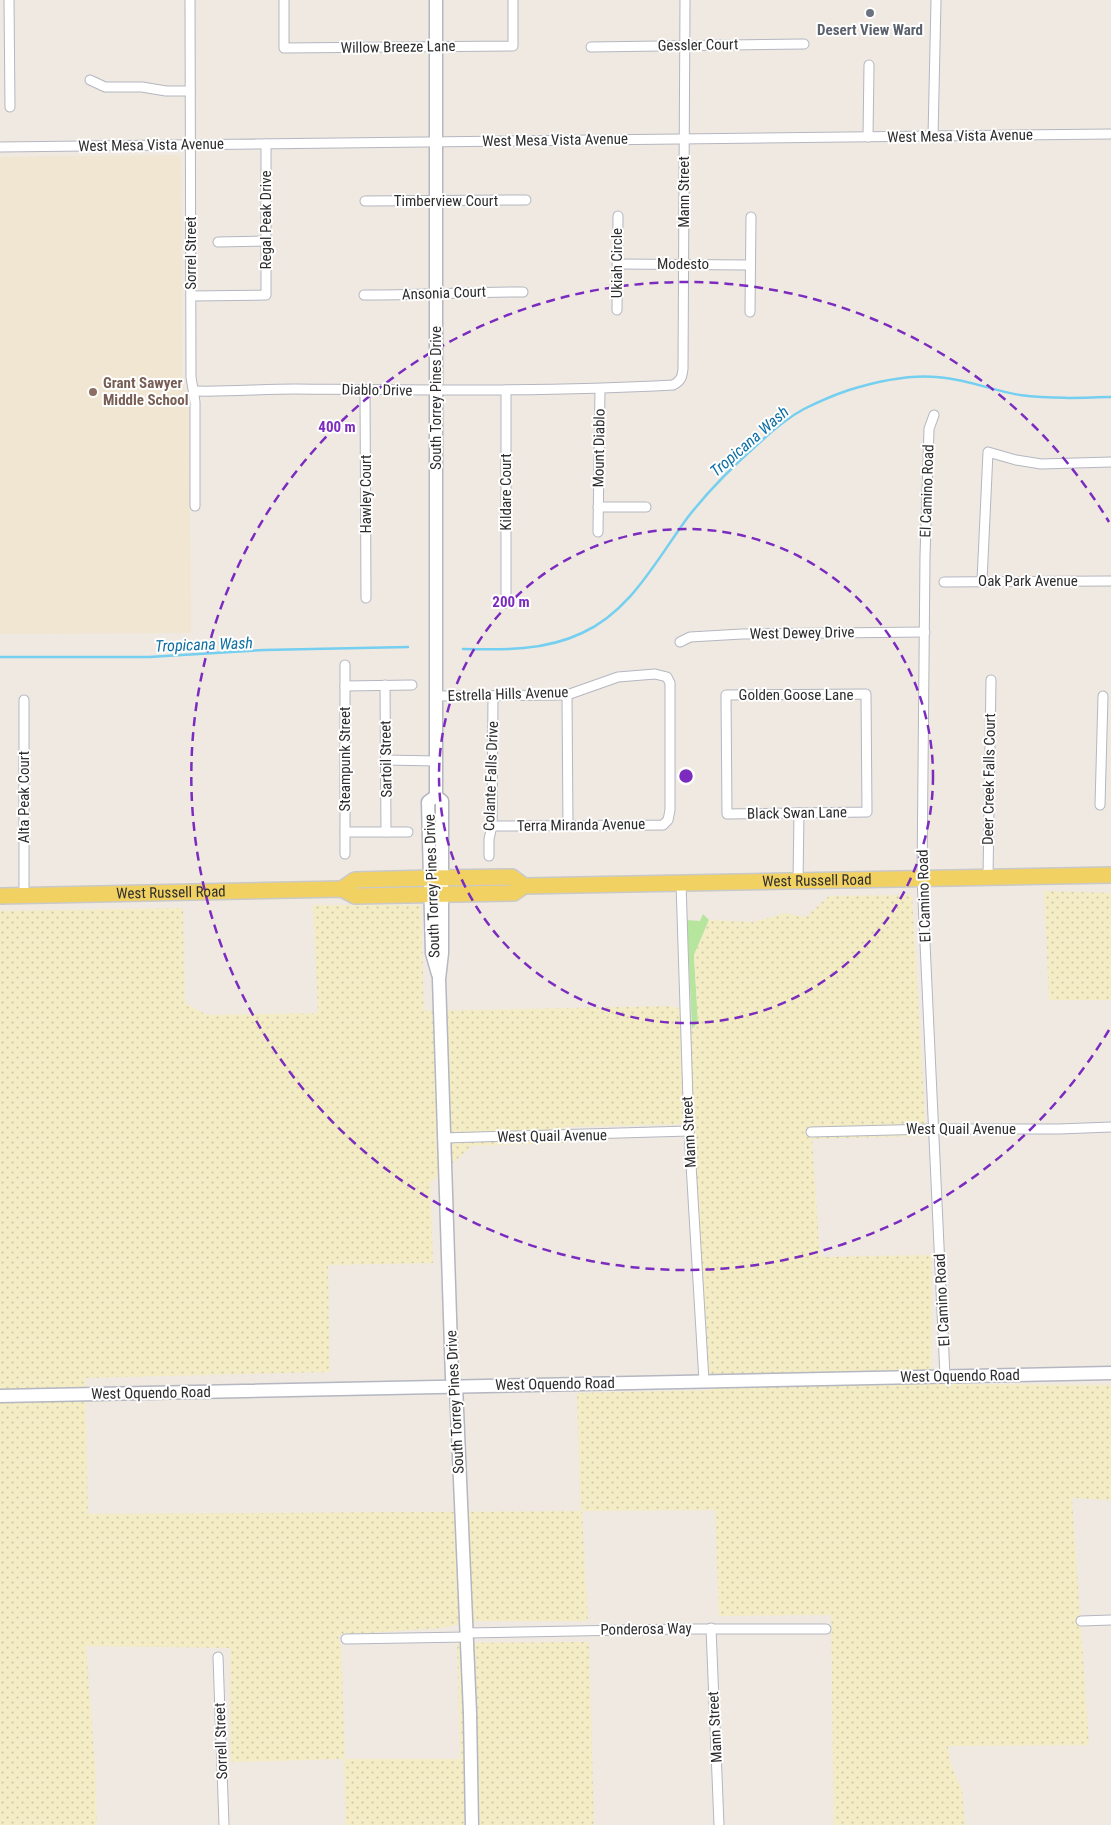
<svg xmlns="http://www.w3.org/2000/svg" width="1111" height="1825" viewBox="0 0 1111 1825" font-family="'Roboto Condensed',sans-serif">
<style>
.education{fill:#f0e6d1}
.grass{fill:#b6e59e}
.sand{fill:url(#sand-dots);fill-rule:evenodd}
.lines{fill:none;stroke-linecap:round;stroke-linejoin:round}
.stream{stroke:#75cff0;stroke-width:2.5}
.street-casing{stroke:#b4b7c1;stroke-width:11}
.secondary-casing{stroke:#b4b7c1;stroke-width:15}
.primary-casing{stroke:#c9c9c9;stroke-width:18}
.street{stroke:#fff;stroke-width:9}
.secondary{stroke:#fff;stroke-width:12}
.primary{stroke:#f2d163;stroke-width:15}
.ring{fill:none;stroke:#7b2cbf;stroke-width:2.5;stroke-dasharray:9 6}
.worship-dot{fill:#6b7280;stroke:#fff;stroke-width:2}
.education-dot{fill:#8d6e63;stroke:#fff;stroke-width:2}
.labels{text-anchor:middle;stroke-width:4;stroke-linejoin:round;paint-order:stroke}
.worship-label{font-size:15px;font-weight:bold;fill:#5b616d;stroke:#fff}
.street-label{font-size:15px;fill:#2e2e2e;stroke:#fff}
.education-label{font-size:15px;font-weight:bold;fill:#785e54;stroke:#fff;text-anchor:start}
.water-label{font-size:16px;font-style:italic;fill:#0d6fa3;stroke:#fff}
.centre{fill:#7b2cbf;stroke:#fff;stroke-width:2.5}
.ring-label{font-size:15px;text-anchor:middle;font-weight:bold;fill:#7b2cbf;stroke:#fff;stroke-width:4;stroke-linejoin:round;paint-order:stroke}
</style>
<defs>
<pattern id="sand-dots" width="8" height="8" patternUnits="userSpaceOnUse" patternTransform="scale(1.25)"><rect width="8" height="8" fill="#f3ecc5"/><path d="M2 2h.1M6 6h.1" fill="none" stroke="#d1cbaa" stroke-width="1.8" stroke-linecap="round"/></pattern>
</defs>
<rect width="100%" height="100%" fill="#efe9e1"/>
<path class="education" d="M176 155 181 158V163L182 382 189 402 191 633 0 634V157Z"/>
<path class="grass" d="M703 914 709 920 694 955 698 1023 692 1029 687 920 700 921Z"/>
<g class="sand">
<path d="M1044 891 1111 893V1000H1049Z"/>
<path d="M912 895 926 1136 812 1139 820 1257 932 1255 931 1384 1111 1385V1500L1072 1498 1089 1745 948 1746 951 1765 962 1790 965 1825H834L831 1615 719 1616 715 1510 582 1511 588 1621H476L441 1628 338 1635 341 1646 345 1759H460L457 1643 589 1642 594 1825H346L344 1759 231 1762 230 1648 86 1646 95 1765 97 1825H0V911L183 908 185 1003 207 1015 318 1013 313 905H421L424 1011 670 1006 680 1009 692 1029 698 1022 694 955 709 920 754 922 785 913 806 917 829 896ZM693 1124 710 1390 577 1393 581 1511 88 1514 85 1378 330 1372 328 1265 433 1263 430 1183 472 1146 565 1143V1127Z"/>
</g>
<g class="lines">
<g class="stream">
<path d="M463 649C504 650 544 651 582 633 631 611 657 559 688 517 709 490 733 466 759 443 772 431 787 418 804 409 818 402 834 395 849 390 881 380 914 373 946 378 971 381 995 391 1020 395 1051 399 1080 398 1111 397"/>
<path d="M0 657H149L264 650 408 647"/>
</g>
<g class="street-casing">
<g id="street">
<path d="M9 0 10 107"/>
<path d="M190 0 191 377 195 402V506"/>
<path d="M284 0V48L513 46V0"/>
<path d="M591 47 804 44"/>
<path d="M90 80 105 87H142L166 91H190"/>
<path d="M868 137 869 65"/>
<path d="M933 137 936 0"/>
<path d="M0 147 1111 134"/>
<path d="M365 201 526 200"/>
<path d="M218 242 266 241"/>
<path d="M617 264 749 265"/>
<path d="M364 295C418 295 470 292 523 292"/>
<path d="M191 296 266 295V144"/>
<path d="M617 310 618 216"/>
<path d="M750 312 751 217"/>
<path d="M506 390V593"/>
<path d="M194 391C228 392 262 389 296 389 422 390 548 392 673 385 681 381 682 377 683 369L685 0"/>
<path d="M365 391 366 598"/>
<path d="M934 415 929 429 925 556 922 878 945 1376"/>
<path d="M598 507H646"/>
<path d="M598 532 600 389"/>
<path d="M982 581 988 452 1016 460 1041 464 1111 462"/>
<path d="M944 582 1111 581"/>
<path d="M680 642 690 637 742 634 925 632"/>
<path d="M385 685 386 832"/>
<path d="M345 686 412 685"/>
<path d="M866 694 867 812 727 814 726 695Z"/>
<path d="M567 695 568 826"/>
<path d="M435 696 567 695 618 677 655 674 667 677 670 683V810L668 820 663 825 492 826"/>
<path d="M24 700V895"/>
<path d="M386 760 436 761"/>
<path d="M1100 805 1103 696"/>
<path d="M345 832H408"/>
<path d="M345 854V665"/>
<path d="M489 856V839L492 826 493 696"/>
<path d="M988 877 991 680"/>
<path d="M798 881 799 813"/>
<path d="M681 883 689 1131 704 1381"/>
<path d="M811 1132 934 1129H1059L1111 1127"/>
<path d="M444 1138 689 1131"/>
<path d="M1081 1621 1111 1620"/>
<path d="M711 1628 719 1825"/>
<path d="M466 1633 681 1629H826"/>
<path d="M346 1639 466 1637"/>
<path d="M218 1657 224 1825"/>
</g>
</g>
<g class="secondary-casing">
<g id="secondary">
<path d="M436 0V796L442 801V953L439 979 452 1378 456 1386 470 1713 472 1825"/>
<path d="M436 796 428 802 432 953 438 974"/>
<path d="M0 1396 1111 1373"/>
</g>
</g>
<g class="primary-casing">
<g id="primary">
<path d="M342 889 355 880 430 878 512 877 524 886"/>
<path id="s1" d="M0 896 342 889 355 896 514 893 524 886 1111 875"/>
</g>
</g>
<use href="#street" class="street"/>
<use href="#secondary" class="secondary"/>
<use href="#primary" class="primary"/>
</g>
<g class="ring">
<circle cx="686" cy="776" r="247"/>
<path d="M1109 1030A494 494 0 1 1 1109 522"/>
</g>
<circle class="worship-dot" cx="870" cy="13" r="5"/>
<circle class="education-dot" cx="93" cy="392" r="5"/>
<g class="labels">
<g class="worship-label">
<text x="870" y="35">Desert View Ward</text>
</g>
<g class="street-label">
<text transform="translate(698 45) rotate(-1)" y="5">Gessler Court</text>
<text transform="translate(398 47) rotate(-1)" y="5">Willow Breeze Lane</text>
<text transform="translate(960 136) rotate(-1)" y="5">West Mesa Vista Avenue</text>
<text transform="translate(555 140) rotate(-1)" y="5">West Mesa Vista Avenue</text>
<text transform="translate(151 145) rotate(-1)" y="5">West Mesa Vista Avenue</text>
<text transform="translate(684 192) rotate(-90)" y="5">Mann Street</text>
<text x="446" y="206">Timberview Court</text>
<text transform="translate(266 220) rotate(-90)" y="5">Regal Peak Drive</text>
<text transform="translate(191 253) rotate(-90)" y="5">Sorrel Street</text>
<text transform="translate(617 263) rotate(-90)" y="5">Ukiah Circle</text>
<text x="683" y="269">Modesto</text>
<text transform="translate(444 293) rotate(-2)" y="5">Ansonia Court</text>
<text transform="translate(377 390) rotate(1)" y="5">Diablo Drive</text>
<text transform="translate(436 398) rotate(-90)" y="5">South Torrey Pines Drive</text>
<text transform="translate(599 448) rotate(-89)" y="5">Mount Diablo</text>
<text transform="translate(927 491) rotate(-88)" y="5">El Camino Road</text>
<text transform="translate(506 492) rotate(-90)" y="5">Kildare Court</text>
<text transform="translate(366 494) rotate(-90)" y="5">Hawley Court</text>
<text x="1028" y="586">Oak Park Avenue</text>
<text transform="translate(802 633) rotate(-1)" y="5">West Dewey Drive</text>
<text transform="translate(508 694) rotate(-2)" y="5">Estrella Hills Avenue</text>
<text x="796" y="700">Golden Goose Lane</text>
<text transform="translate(345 759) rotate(-90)" y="5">Steampunk Street</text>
<text transform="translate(386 759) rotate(-91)" y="5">Sartoil Street</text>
<text transform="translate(491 776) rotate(-88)" y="5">Colante Falls Drive</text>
<text transform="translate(989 779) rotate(-89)" y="5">Deer Creek Falls Court</text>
<text transform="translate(24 797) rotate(-90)" y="5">Alta Peak Court</text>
<text transform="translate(797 813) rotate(-1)" y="5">Black Swan Lane</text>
<text transform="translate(581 825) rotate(-1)" y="5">Terra Miranda Avenue</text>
<text dy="5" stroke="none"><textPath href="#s1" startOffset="821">West Russell Road</textPath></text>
<text transform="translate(432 886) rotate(-92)" y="5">South Torrey Pines Drive</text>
<text dy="5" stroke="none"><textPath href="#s1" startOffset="171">West Russell Road</textPath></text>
<text transform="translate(924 896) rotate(-92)" y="5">El Camino Road</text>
<text x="961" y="1134">West Quail Avenue</text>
<text transform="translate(689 1132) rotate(-93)" y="5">Mann Street</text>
<text transform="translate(552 1136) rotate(-1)" y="5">West Quail Avenue</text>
<text transform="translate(942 1300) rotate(-93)" y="5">El Camino Road</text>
<text transform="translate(960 1376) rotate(-1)" y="5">West Oquendo Road</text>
<text transform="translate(555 1384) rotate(-1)" y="5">West Oquendo Road</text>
<text transform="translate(151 1393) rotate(-1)" y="5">West Oquendo Road</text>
<text transform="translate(455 1402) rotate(-93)" y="5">South Torrey Pines Drive</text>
<text transform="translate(646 1629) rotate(-1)" y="5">Ponderosa Way</text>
<text transform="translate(715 1727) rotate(-93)" y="5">Mann Street</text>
<text transform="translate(221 1741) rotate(-92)" y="5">Sorrell Street</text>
</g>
<g class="education-label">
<text x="103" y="388">Grant Sawyer<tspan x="103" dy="17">Middle School</tspan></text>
</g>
<g class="water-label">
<text transform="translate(749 441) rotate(-41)" y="6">Tropicana Wash</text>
<text transform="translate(204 644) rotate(-2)" y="6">Tropicana Wash</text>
</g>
</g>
<circle cx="686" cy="776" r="8" class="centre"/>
<g class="ring-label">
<text x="337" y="432">400 m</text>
<text x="511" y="607">200 m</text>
</g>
</svg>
